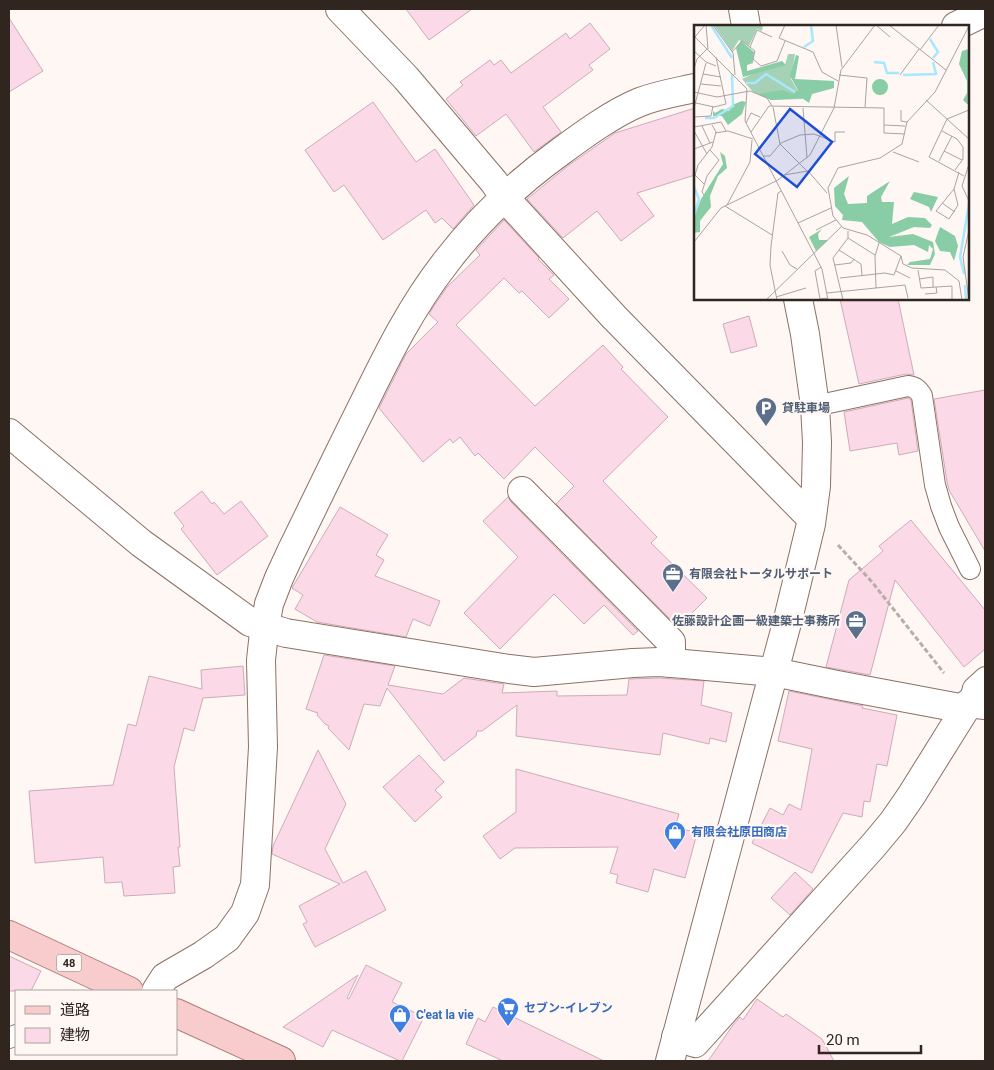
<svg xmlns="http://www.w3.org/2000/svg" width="994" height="1070" viewBox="0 0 994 1070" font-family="Roboto,'Noto Sans JP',sans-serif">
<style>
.building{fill:#fbd9e6;stroke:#cdacb9}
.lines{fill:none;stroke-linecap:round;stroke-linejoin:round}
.lane-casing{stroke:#8d7064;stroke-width:22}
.street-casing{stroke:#8d7064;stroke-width:30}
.secondary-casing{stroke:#8d7064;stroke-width:30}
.primary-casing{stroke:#b07b7a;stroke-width:30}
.path{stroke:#b7aeaa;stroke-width:3;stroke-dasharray:5 2.5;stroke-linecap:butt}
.lane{stroke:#fff;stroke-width:20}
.street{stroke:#fff;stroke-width:28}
.secondary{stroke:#fff;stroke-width:28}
.primary{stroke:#f8cbcc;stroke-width:28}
.labels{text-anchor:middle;stroke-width:4.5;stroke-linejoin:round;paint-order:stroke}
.shield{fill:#fef7f4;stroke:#6e6460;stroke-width:1}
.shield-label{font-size:11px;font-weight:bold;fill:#312520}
.service-label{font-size:12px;font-weight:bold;fill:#4e5e75;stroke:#fef7f4;text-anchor:start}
.shop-label{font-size:12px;font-weight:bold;fill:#366cbe;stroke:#fef7f4;text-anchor:start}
.inset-river{fill:none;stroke:#a7e8fe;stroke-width:2.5}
.inset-road{fill:none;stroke:#aca39f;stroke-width:1}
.view{fill:#1d4ed8;fill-opacity:0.15;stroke:#1d4ed8;stroke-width:2.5}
.inset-edge{fill:none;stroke:#312520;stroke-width:2.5}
</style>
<rect width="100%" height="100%" fill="#fef7f4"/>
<g class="building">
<path d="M406 9H472L429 40Z"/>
<path d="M9 18 43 71 9 92Z"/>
<path d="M590 23 610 49 589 65 593 70 543 107 561 132 534 152 506 114 476 136 446 99 463 85 460 82 490 60 494 65 501 60 511 73 566 33 570 39Z"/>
<path d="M373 102 416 162 435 149 474 205 453 229 442 218 435 223 426 210 383 240 344 185 334 192 305 150Z"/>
<path d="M695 108V175L637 193 654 216 621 241 597 211 563 238 527 199 569 165 615 133Z"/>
<path d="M504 220 539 258 538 259 554 275 549 279 569 299 549 318 522 291 519 293 504 278 456 325 535 406 603 345 623 367 621 369 668 417 603 481 657 537 651 543 707 598 678 627 556 504 574 486 535 447 504 479 478 453 475 456 460 437 453 443 450 439 423 462 379 408 406 354 438 322 429 314 434 306 447 287 480 255 476 250Z"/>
<path d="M840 299H898L914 375 906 374 859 384Z"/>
<path d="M749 316 757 346 731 353 723 324Z"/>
<path d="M985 390V551L949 490 947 482 934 399Z"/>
<path d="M908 398 911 400 918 451 899 455 897 443 850 451 844 412Z"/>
<path d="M202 491 212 504 214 502 224 514 241 501 268 536 217 575 181 529 184 526 174 513Z"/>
<path d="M508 497 511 502 638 631 633 635 604 605 584 624 554 594 500 649 464 613 518 557 483 521Z"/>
<path d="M340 507 388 535 376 555 384 560 375 576 440 601 430 626 413 619 406 637 317 622 295 609 303 595 292 588Z"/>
<path d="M911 520 985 610V649L964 667 895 580 870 675 826 667 849 580 883 551 879 546Z"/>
<path d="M324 655 395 666 388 685 443 694 464 678 504 684 502 693 557 691V696L627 695 629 679 659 678 704 681 701 705 732 713 726 742 710 738 709 744 663 733 660 755 516 736 517 705 482 731H477L476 736 444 761 387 688 380 706 364 704 349 750 328 728 329 726 325 724 317 715 318 713 306 709Z"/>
<path d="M243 666 245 695 203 698 194 731 184 728 174 767 180 847H178L180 866 173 867 175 893 124 896 122 882 105 883 103 857 35 863 29 791 113 785 128 724 136 726 149 676 202 689 201 670Z"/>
<path d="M789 691 863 706 862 708 897 715 887 766 877 764 870 802 864 801 862 817 843 813 812 873 752 843 770 808 783 815 789 804 801 810 812 749 778 741Z"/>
<path d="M318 750 346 804 325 849 343 883 366 871 386 910 315 947 303 924 307 922 299 906 340 884 272 854 273 846Z"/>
<path d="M419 755 444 782 435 790 442 797 415 822 383 787Z"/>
<path d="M516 769 679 814 675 827 697 833 685 878 654 869 648 892 616 883 618 875 610 873 618 847 515 848 500 859 483 836 516 812Z"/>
<path d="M795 872 813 889 790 915 771 898Z"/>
<path d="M9 956 41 971 31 991H9Z"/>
<path d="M366 965 402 983 392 1002 424 1017 402 1061H400L332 1030 323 1047 283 1027 358 975 347 998 349 999Z"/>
<path d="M757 999 783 1017 786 1014 822 1039 834 1061H708L733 1025 740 1017 743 1020Z"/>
<path d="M493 1007 604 1061H503L466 1044 478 1018 485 1022Z"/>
</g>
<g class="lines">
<g class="lane-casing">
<g id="lane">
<path d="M815 406 908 386C915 387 918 389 922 396L935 485 941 506 949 527 970 569"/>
<path d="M969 703 973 688 985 677"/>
<path d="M9 1038 16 1035"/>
</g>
</g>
<g class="street-casing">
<g id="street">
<path d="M340 9 406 78 494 182 504 197 614 317 811 518"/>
<path d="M956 26 985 12"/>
<path d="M9 433 141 543 250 622 286 633 509 669 534 672 633 663 659 662 684 664 774 672 837 685 965 709"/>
<path d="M522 491 671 642V663"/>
<path d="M156 991 165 977 203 955 227 938 245 913 255 885 263 747 261 660 264 632 269 604 279 578 291 552C314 505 337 457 361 409 386 358 410 308 446 262 478 220 517 183 560 152 583 135 613 113 640 102 658 95 677 92 695 88"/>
<path d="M676 1037 695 1043 873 846 893 822 911 796 969 703 985 705"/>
</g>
</g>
<g class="secondary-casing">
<g id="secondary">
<path d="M743 9 746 26"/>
<path d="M670 1061 788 619 811 524 816 486 817 442 815 406 805 334 798 299"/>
</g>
</g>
<g class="primary-casing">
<g id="primary">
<path d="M9 935 129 991"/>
<path d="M176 1013 281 1061"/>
</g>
</g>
<path class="path" d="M838 545 872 582 944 673"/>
<use href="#lane" class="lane"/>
<use href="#street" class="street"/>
<use href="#secondary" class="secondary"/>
<use href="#primary" class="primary"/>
</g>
<defs>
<g id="parking-pin" transform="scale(1.125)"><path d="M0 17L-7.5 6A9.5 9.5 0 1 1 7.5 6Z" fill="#5c6f8a" stroke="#fef7f4"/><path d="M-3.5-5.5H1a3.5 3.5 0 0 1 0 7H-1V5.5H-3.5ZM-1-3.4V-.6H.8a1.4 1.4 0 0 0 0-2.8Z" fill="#fff"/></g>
<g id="office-pin" transform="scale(1.125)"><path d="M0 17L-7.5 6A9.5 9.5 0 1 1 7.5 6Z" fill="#5c6f8a" stroke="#fef7f4"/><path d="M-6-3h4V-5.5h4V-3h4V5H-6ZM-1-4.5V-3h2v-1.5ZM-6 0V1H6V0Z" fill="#fff"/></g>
<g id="shop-pin" transform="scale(1.125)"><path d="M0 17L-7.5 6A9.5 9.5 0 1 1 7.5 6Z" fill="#3f7fe0" stroke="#fef7f4"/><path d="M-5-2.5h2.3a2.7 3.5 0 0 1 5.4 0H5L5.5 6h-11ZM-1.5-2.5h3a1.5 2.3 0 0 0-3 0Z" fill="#fff"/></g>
<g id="supermarket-pin" transform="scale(1.125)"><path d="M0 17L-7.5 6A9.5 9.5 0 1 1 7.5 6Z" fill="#3f7fe0" stroke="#fef7f4"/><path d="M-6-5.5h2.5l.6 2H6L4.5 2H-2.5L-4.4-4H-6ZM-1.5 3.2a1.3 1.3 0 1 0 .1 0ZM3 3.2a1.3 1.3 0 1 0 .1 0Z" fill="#fff"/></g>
</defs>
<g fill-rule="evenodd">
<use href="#parking-pin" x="766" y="408"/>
<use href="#office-pin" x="673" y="574"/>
<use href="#office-pin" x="856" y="621"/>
<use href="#shop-pin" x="675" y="832"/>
<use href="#supermarket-pin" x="508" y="1008"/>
<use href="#shop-pin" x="400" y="1015"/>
</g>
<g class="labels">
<rect class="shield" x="56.5" y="954.5" width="25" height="17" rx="4"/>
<g class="shield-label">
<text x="69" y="967">48</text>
</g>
<g class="service-label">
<text x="782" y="412">貸駐車場</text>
<text x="689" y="578">有限会社トータルサポート</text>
<text x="840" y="625" text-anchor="end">佐藤設計企画一級建築士事務所</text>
</g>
<g class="shop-label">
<text x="691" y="836">有限会社原田商店</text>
<text x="524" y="1012">セブン-イレブン</text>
<text x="416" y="1019">C'eat la vie</text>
</g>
</g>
<g transform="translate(694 25)">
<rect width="275" height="275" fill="#fef7f4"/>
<path d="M20 0H69L68 6 63 4 55 21 45 15 38 26ZM94 29H101L97 54 109 74 77 75 59 67 48 54 65 46 91 40Z" fill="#a5d2b7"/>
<path d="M47 16 60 27 59 38 53 40V46L88 36 92 40 49 52 42 23ZM275 24V79H273L269 75 273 68V56L265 39 268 26ZM102 30 105 31 101 54 140 56V63L118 69 115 78 108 73 77 75 64 69 88 65 100 69 104 65 96 51ZM178 62a8 8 0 1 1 16 0a8 8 0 1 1-16 0ZM48 76 52 77 48 89 34 100 28 91H19V86L21 88 28 84 35 86 38 80ZM26 127 31 131 33 143 24 151 16 171 17 182 6 196V207L0 208V192L7 174 29 139ZM155 151 150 169 154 179 173 178V171L196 156 187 172 188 177H200L198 199 214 192 231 193 238 200 236 203 220 202 195 212 219 209 239 217 241 229 236 240H213L216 237 236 234 239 224 235 220 234 227 220 220 196 222 185 217 168 197 148 195 149 190 141 181 140 163ZM220 167 244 172 237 187 235 182 216 174ZM246 202 261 211 264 221 260 236 256 227 246 226 241 216ZM128 204 124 209 125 215H134L122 226 115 212Z" fill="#88cda6"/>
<path class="inset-river" d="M17 0 38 33M236 14 244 27 239 33M110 22 119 16 117 0M180 37 190 38 193 48H205M209 50 242 49 239 37M52 58H61L72 49 101 67M11 93H20L39 81 38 49M0 162 5 174 0 190M270 249 266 232 275 179M271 260 272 275"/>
<path class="inset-road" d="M12 0 14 24M19 0 39 28 41 50M91 0 85 13 119 27 128 47 144 56M142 0 148 42M182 0 196 12M195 0 252 45M0 11 53 64 51 96 128 244 134 275M0 13 11 0M56 22 63 5 78 12M226 25 245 0M0 26 12 37 22 41M38 27 48 16 61 26 59 34 67 41 83 36 91 16M0 44 3 34 13 24M9 49 27 52M145 50 173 53 171 82M206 50 225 24M7 59 27 61M0 67 23 72 56 66 73 73 78 81M232 75 275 114M2 78 20 82 32 79 22 32M79 82 86 119 113 146M0 83 12 38M109 83 113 133M207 85V96L213 97M0 92 17 91 19 81M52 98 57 88 66 92M190 100 211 101M8 101 16 118M0 102 27 97 32 106M0 106 13 129M248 106 263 114 269 122V134L261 145M57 107 75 81 190 83V108L211 109M21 108 34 106 59 114M0 124 19 117M250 126 268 135M199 127 225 137M69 131H76L87 118 106 110 120 109 141 117V107H151M245 136 258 111M275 139 268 161 275 176M90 150 114 146 133 168M270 151 235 132 253 94 275 85M10 159 1 150 4 140 18 122 22 107 18 100M260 164 242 186 255 194 264 180 260 164 265 147M10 170 8 167 13 151 25 135 16 125M248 178 261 187M33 180 56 137 58 115M31 181 78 210M104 198 137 183M122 205 142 195M154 213 181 230M0 217 27 183 84 155 116 130 140 83 147 45 181 0M145 225 167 239 168 250M88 226 96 240 103 244M207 231 173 210 149 203 139 191 134 163 144 143 186 133 208 119 213 97 241 67 275 1M207 231 209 239 218 243 251 245 265 256 268 275M141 240 157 238 160 234M127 242 121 246 126 274 134 273M224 245 227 263 258 261V275M202 246 216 253M146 253 191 248 200 250 207 231M225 254 239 252V262M182 263 181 231 185 218M133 268 211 260 214 273M231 269 243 268 242 262M82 272 112 263M72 275 148 201M83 275 76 240 77 221 84 168 87 166M149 275 139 233 154 213V206M275 275 269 232 275 205"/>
<path class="view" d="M96 84 138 117 103 162 61 129Z"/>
<rect width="275" height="275" class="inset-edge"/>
</g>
<rect width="994" height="1070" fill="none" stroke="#312520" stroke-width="20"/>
<rect x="15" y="990" width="162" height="65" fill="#fef7f4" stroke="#aca39f"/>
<rect x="25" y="1006" width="25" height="8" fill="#f8cbcc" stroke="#aca39f"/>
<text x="60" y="1015" font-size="15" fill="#312520">道路</text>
<rect x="25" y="1028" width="25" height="15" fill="#fbd9e6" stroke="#aca39f"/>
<text x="60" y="1040" font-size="15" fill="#312520">建物</text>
<path d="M819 1045v8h102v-8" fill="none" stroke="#312520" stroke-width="2.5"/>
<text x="826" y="1045" font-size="15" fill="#312520" stroke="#fef7f4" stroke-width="4" paint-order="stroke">20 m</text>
</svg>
